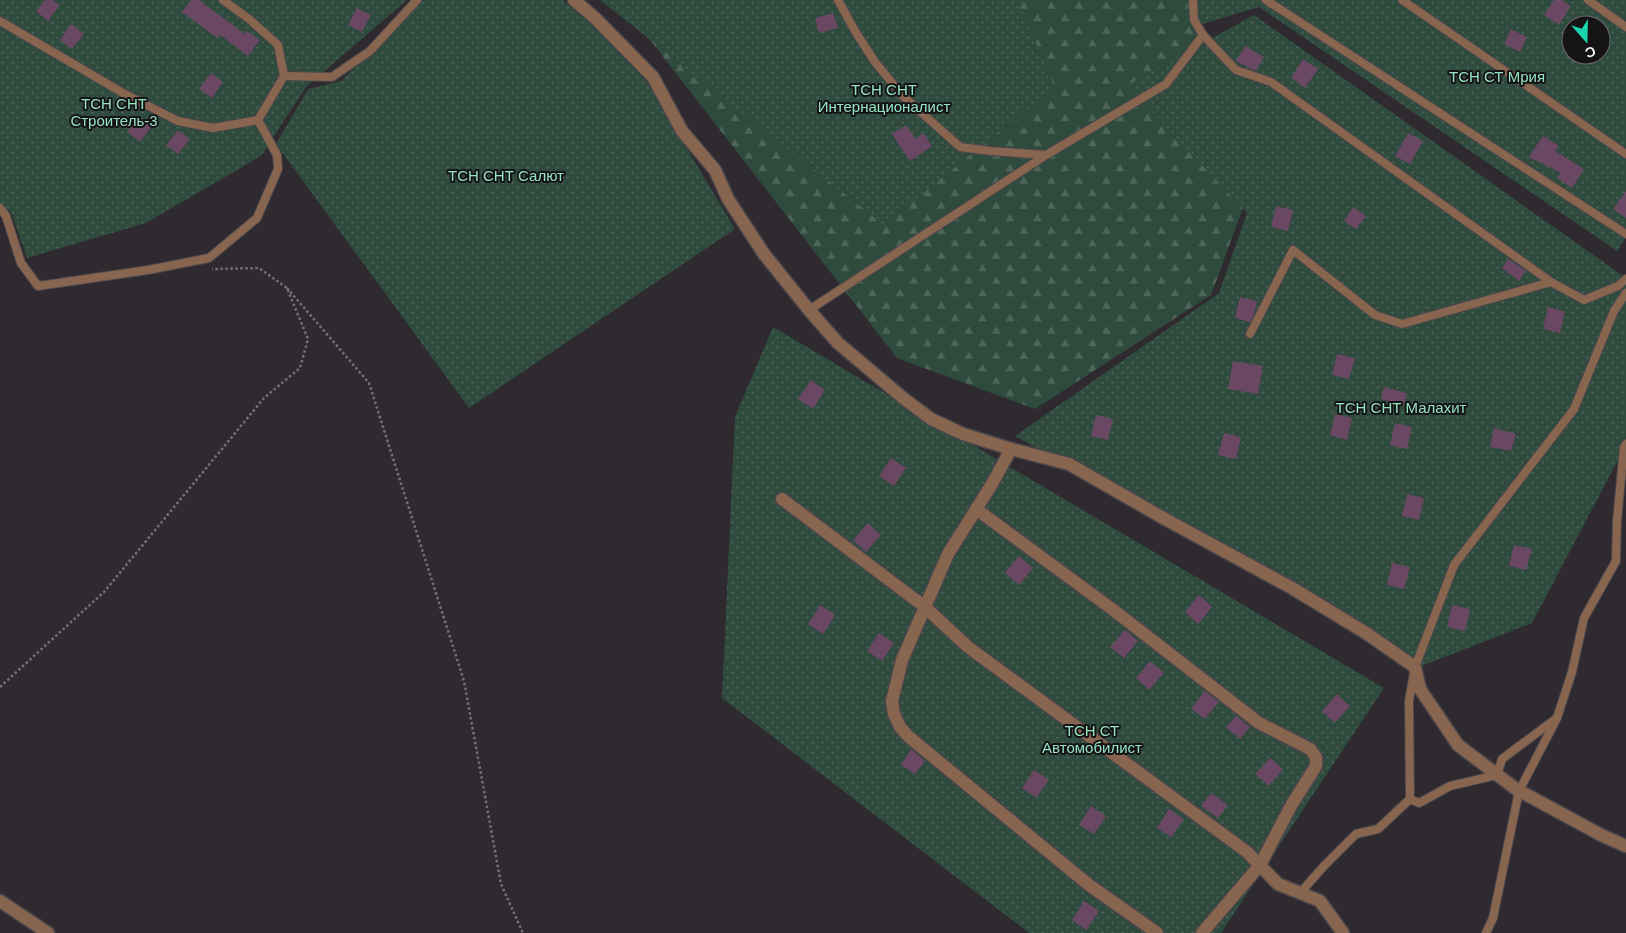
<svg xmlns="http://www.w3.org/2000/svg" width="1626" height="933" viewBox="0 0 1626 933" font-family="Helvetica,sans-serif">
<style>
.forest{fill:url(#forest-firs)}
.garden{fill:url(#garden-dots);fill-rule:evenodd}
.building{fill:#6a4763}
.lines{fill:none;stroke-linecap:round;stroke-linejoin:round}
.service-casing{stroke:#4a464b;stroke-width:10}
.minor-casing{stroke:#4a464b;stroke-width:15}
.path{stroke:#757176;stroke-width:2.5;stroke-dasharray:2.5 2.5;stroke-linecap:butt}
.service{stroke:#88654f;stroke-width:8}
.minor{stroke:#88654f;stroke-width:12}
.labels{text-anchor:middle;stroke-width:4;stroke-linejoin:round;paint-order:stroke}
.park-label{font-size:15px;fill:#94e3c0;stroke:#151316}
</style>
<defs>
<pattern id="forest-firs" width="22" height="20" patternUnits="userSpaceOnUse" patternTransform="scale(1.25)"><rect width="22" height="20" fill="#2f4b3e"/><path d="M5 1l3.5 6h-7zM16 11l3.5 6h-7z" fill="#4e655a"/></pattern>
<pattern id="garden-dots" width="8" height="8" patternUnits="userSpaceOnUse" patternTransform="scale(1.25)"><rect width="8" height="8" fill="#2f4b3e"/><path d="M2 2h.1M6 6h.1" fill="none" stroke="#4e655a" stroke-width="1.8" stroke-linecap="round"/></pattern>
</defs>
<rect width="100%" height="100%" fill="#2e2a30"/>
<path class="forest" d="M1010 0H1196L1243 208 1211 295 1035 409 897 358 637 23Z"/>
<g class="garden">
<path d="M0 0H407L306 87 261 156 146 223 27 258 11 212 0 204Z"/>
<path d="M423 0H563L594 27 647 82 735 229 469 408 276 144 308 89 341 81Z"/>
<path d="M600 0H1017L1055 86 884 225Z"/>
<path d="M1189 0H1626V237L1617 251 1259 7 1203 24ZM1571 25H1601V55H1571Z"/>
<path d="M1254 15 1626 278V445L1532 623 1419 667 1015 436 1219 293 1247 213 1127 85Z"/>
<path d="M773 327 1384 688 1221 933H1029L722 698 735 417Z"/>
</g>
<g class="building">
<path d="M45 0H53L60 5 48 21 36 11Z"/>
<path d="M191 0H199L245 34 247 31 260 40 248 56 220 35 217 38 182 12Z"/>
<path d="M1554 0H1562L1571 6 1559 25 1544 15Z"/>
<path d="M357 8 371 15 362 32 348 25Z"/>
<path d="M833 13 838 28 819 33 815 18Z"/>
<path d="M71 24 84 34 72 49 60 40Z"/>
<path d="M1511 29 1527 37 1520 52 1504 44Z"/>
<path d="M1245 46 1264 57 1256 71 1236 61Z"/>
<path d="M1303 59 1318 69 1305 88 1291 78Z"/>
<path d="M211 73 223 82 212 98 199 89Z"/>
<path d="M139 117 152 126 140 142 127 132Z"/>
<path d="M906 125 916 139 923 133 932 146 910 161 892 134Z"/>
<path d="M178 130 190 139 178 154 166 145Z"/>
<path d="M1408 133 1423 141 1410 164 1395 156Z"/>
<path d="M1543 136 1559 146 1555 151 1584 169 1572 188 1557 178 1561 173 1529 157Z"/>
<path d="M1626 191V218L1613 209Z"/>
<path d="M1276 206 1293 210 1288 231 1271 227Z"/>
<path d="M1353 207 1366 216 1356 229 1344 221Z"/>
<path d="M1508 259 1526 271 1519 281 1502 268Z"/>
<path d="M1240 297 1257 301 1254 315 1250 322 1235 318Z"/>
<path d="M1548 307 1565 312 1560 333 1543 329Z"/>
<path d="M1337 354 1355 358 1349 379 1332 375Z"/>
<path d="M1233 361 1263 366 1258 394 1228 389Z"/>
<path d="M811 380 825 390 813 409 798 399Z"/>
<path d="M1384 387 1407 393 1404 405 1381 399Z"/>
<path d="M1335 414 1352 418 1347 440 1330 435Z"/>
<path d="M1096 415 1113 419 1108 440 1091 436Z"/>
<path d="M1395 423 1412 427 1407 449 1390 445Z"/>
<path d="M1494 428 1516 434 1511 451 1490 447Z"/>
<path d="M1224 433 1241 437 1236 459 1218 455Z"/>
<path d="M891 458 906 468 894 486 879 476Z"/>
<path d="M1407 494 1424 498 1419 520 1402 516Z"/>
<path d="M868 523 881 535 866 552 853 540Z"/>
<path d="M1514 545 1532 549 1526 570 1509 566Z"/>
<path d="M1019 556 1033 568 1019 585 1005 573Z"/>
<path d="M1392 563 1410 567 1404 589 1387 585Z"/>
<path d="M1199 595 1212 607 1198 624 1185 612Z"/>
<path d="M820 605 835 615 823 634 808 624Z"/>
<path d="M1452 605 1470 609 1465 631 1447 627Z"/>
<path d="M1125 630 1138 641 1124 658 1110 647Z"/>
<path d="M879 633 894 643 882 661 867 651Z"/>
<path d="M1150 661 1164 673 1149 690 1136 678Z"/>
<path d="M1205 691 1219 702 1204 719 1191 708Z"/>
<path d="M1337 694 1350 706 1335 723 1322 711Z"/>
<path d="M1236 716 1250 727 1240 739 1226 727Z"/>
<path d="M911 749 925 761 915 774 901 765Z"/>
<path d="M1270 758 1283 769 1269 786 1255 774Z"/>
<path d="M1034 770 1049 780 1036 798 1022 788Z"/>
<path d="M1211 793 1228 805 1218 818 1201 806Z"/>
<path d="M1091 806 1106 816 1094 834 1079 825Z"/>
<path d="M1169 809 1184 819 1171 837 1157 828Z"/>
<path d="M1084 901 1099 911 1086 930 1072 920Z"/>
</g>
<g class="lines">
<g class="service-casing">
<g id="service">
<path d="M838 0 855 31 875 62 903 96 960 147 991 151 1046 155"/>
<path d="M1193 0 1194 20 1203 35 1236 70 1271 82 1551 282 1584 300 1618 286 1626 279"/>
<path d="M1266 0 1626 234"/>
<path d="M1402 0 1626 154"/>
<path d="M1588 0 1626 27"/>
<path d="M0 21 123 93 178 121 213 128 258 120 284 76 278 45 249 19 223 0"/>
<path d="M284 76 332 77 370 51 417 0"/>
<path d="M0 208 6 216 21 263 38 286 148 270 209 258 257 218 278 169 277 155 258 120"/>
<path d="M809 310 1046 155 1166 84 1203 35"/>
<path d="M1250 334 1293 250 1375 315 1402 324 1551 282"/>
<path d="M1410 799 1409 701 1415 667 1454 565 1574 409 1614 311 1626 293"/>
<path d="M1301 892 1324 866 1356 834 1378 829 1410 799 1419 803 1450 786 1497 775 1502 759 1557 718 1572 672 1584 618 1616 561 1617 521 1624 447 1626 444"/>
<path d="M1486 933 1493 918 1519 791 1556 720"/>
</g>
</g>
<g class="minor-casing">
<g id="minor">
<path d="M574 0 595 18 653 77 682 131 715 170 728 199 764 254 809 310 838 343 903 398 931 419 963 434 1011 449 1069 464 1165 519 1292 588 1366 633 1415 667 1420 689 1458 745 1516 789 1603 836 1626 846"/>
<path d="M1011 449 992 484 948 554 902 660 892 701 894 714 900 727 909 737 1089 885 1157 933"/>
<path d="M782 499 925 607 968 647 1247 852 1278 884 1320 901 1343 933"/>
<path d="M976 509 1112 609 1259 723 1310 749 1316 757V766L1292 804 1260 865 1202 933"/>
<path d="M0 901 48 933"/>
</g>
</g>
<g class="path">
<path d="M287 288 369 383 464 681 501 884 523 933"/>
<path d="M0 687 104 592 264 398 300 368 308 339 287 288 259 268 212 269"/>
</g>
<use href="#service" class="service"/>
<use href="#minor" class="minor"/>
</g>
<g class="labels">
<g class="park-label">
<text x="1497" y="82">ТСН СТ Мрия</text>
<text x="884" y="95">ТСН СНТ<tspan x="884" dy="17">Интернационалист</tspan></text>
<text x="114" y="109">ТСН СНТ<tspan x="114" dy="17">Строитель-3</tspan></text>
<text x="506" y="181">ТСН СНТ Салют</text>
<text x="1401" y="413">ТСН СНТ Малахит</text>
<text x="1092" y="736">ТСН СТ<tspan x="1092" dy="17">Автомобилист</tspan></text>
</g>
</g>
<g transform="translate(1586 40) rotate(160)"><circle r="24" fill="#151316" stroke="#6e6b6f"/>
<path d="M0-4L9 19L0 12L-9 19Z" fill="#1bd5b1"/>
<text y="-8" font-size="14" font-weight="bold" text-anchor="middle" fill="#f3f0f4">С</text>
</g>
</svg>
